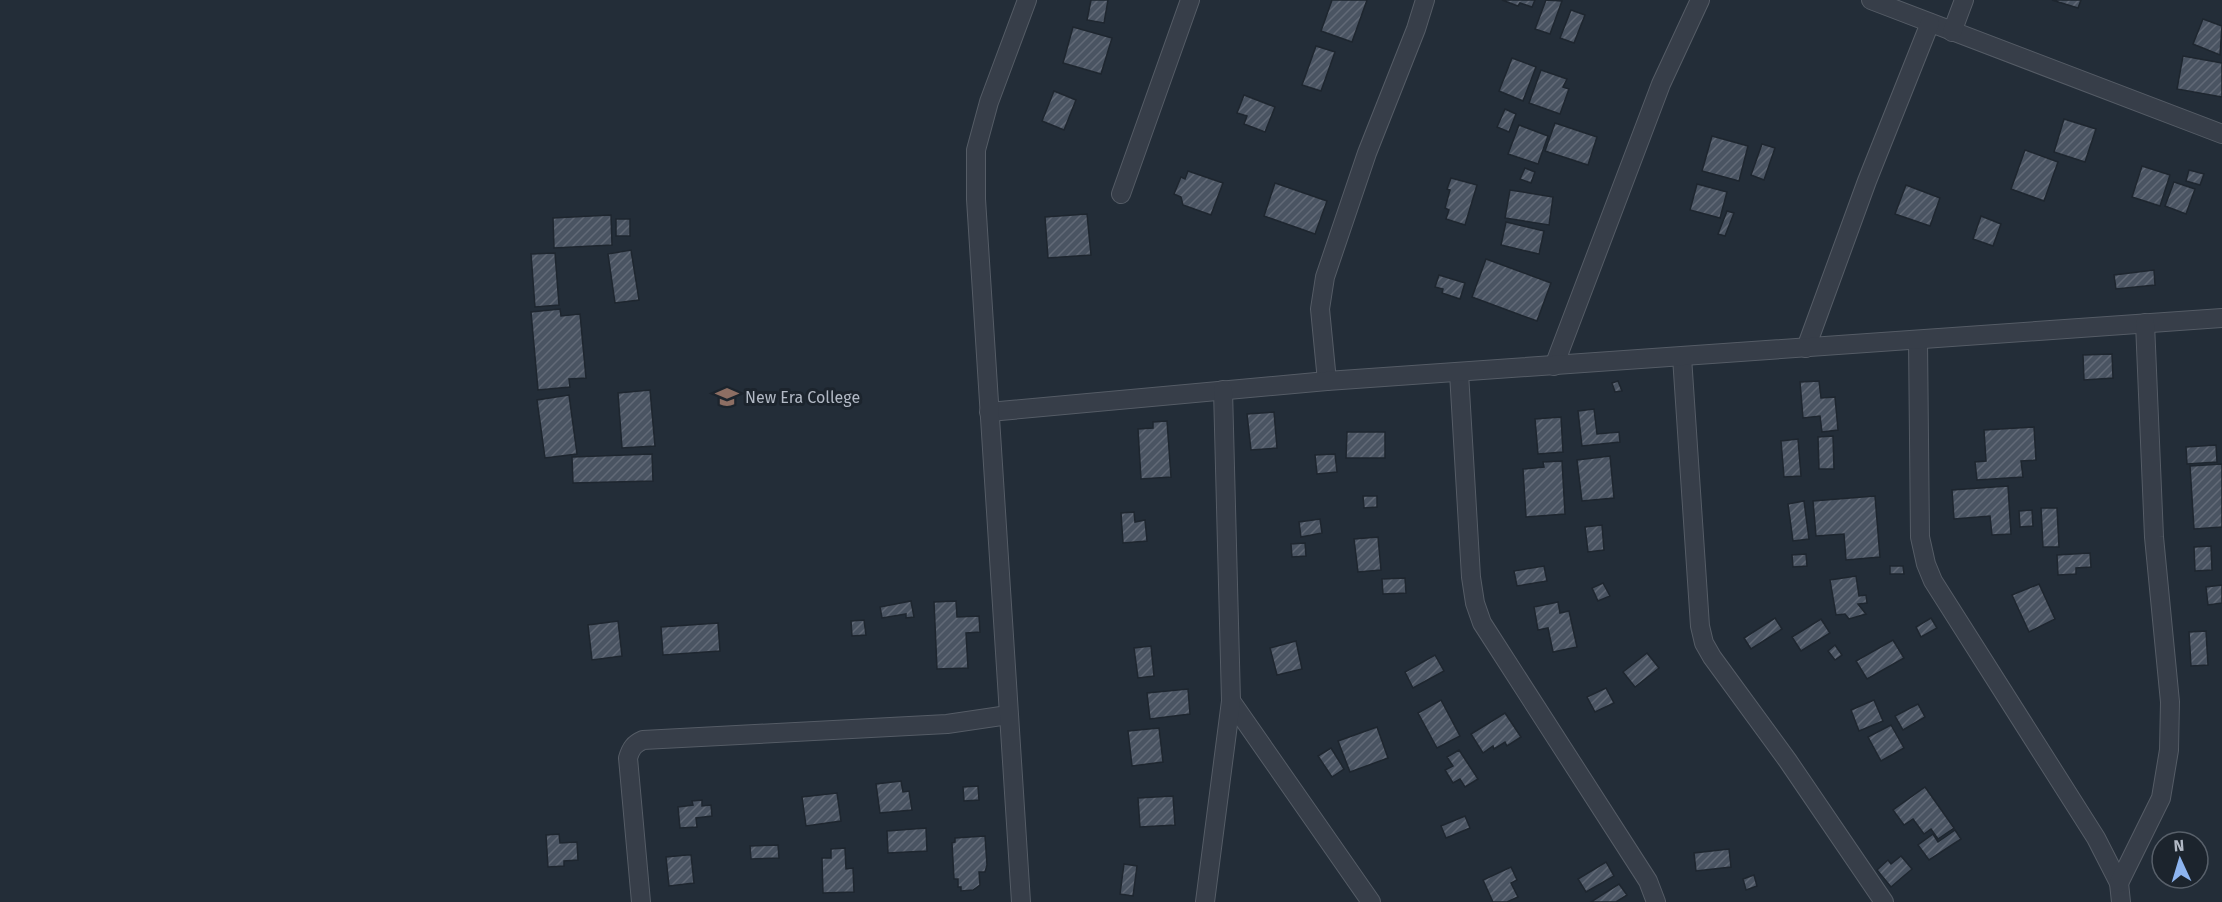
<svg xmlns="http://www.w3.org/2000/svg" width="2222" height="902" viewBox="0 0 2222 902" font-family="'Fira Sans',sans-serif">
<style>
.building{fill:url(#building-hatch);stroke:#1e262f;stroke-width:1.5}
.lines{fill:none;stroke-linecap:round;stroke-linejoin:round}
.minor-casing{stroke:#555c66;stroke-width:20}
.minor{stroke:#373e49;stroke-width:18}
.labels{text-anchor:middle;stroke-width:6;stroke-linejoin:round;paint-order:stroke}
.poi-label{font-size:16px;fill:#b2b9c5;stroke:#1c242d;text-anchor:start}
</style>
<defs>
<pattern id="building-hatch" width="6" height="6" patternUnits="userSpaceOnUse" patternTransform="scale(1.5)"><rect width="6" height="6" fill="#4a5462"/><path d="M-1 1l2-2M0 6l6-6M5 7l2-2" fill="none" stroke="#626a77"/></pattern>
</defs>
<rect width="100%" height="100%" fill="#232d38"/>
<g class="building">
<path d="M1091 0H1108L1104 23 1087 20Z"/>
<path d="M1332 0H1367L1352 42 1321 31Z"/>
<path d="M1502 0H1535L1532 7 1520 3 1518 6Z"/>
<path d="M1546 0 1562 1 1550 34 1535 29Z"/>
<path d="M2052 0H2081L2078 8Z"/>
<path d="M1571 10 1585 15 1574 43 1560 38Z"/>
<path d="M2203 19 2222 26 2220 55 2193 44Z"/>
<path d="M1073 27 1112 38 1101 74 1063 63Z"/>
<path d="M1316 46 1335 52 1321 91 1302 85Z"/>
<path d="M2183 56 2222 63V97L2177 89Z"/>
<path d="M1512 58 1536 67 1523 101 1499 91Z"/>
<path d="M1541 70 1567 79 1563 87 1569 89 1560 114 1529 103Z"/>
<path d="M1054 91 1076 100 1064 130 1042 121Z"/>
<path d="M1244 95 1275 107 1265 132 1244 124 1247 116 1237 113Z"/>
<path d="M1505 109 1516 114 1509 132 1497 127Z"/>
<path d="M2064 119 2096 129 2085 162 2054 152Z"/>
<path d="M1555 123 1597 137 1588 165 1545 151Z"/>
<path d="M1519 125 1548 136 1538 164 1508 154Z"/>
<path d="M1712 136 1748 146 1739 181 1702 171Z"/>
<path d="M1762 144 1775 148 1764 180 1751 175Z"/>
<path d="M2025 150 2058 162 2044 201 2011 189Z"/>
<path d="M2142 166 2170 175 2160 206 2132 197Z"/>
<path d="M1525 168 1535 172 1531 183 1520 179Z"/>
<path d="M2189 170 2204 174 2200 185 2186 181Z"/>
<path d="M1188 171 1223 183 1211 215 1183 205 1181 197 1174 194 1181 177 1185 179Z"/>
<path d="M1451 178 1477 185 1465 225 1446 219 1449 210 1445 208 1450 190 1447 189Z"/>
<path d="M2174 182 2195 189 2186 214 2165 206Z"/>
<path d="M1275 183 1327 201 1315 234 1264 216Z"/>
<path d="M1697 184 1727 192 1720 218 1690 210Z"/>
<path d="M1906 185 1940 198 1930 226 1895 214Z"/>
<path d="M1510 190 1553 197 1549 225 1505 218Z"/>
<path d="M1727 211 1734 213 1725 236 1718 234Z"/>
<path d="M1087 214 1091 255 1048 258 1045 217Z"/>
<path d="M611 215 612 245 554 248 553 218Z"/>
<path d="M1981 216 2001 224 1993 246 1973 239Z"/>
<rect x="616" y="219" width="14" height="17"/>
<path d="M1506 222 1544 231 1539 254 1501 245Z"/>
<path d="M631 250 639 300 615 303 608 254Z"/>
<path d="M555 253 559 305 535 307 531 254Z"/>
<path d="M1486 259 1551 283 1537 321 1472 297Z"/>
<path d="M2154 270 2155 285 2116 289 2114 275Z"/>
<path d="M1439 275 1465 283 1460 299 1442 293 1443 289 1435 287Z"/>
<path d="M560 309 561 316 580 314 586 378 569 379 570 387 538 390 531 312Z"/>
<path d="M2112 354 2113 378 2084 380 2083 355Z"/>
<path d="M1618 381 1622 391 1615 392 1612 383Z"/>
<path d="M1819 381 1821 398 1835 397 1838 430 1822 432 1820 416 1803 418 1800 382Z"/>
<path d="M650 390 655 446 622 448 618 393Z"/>
<path d="M569 395 577 454 545 458 537 400Z"/>
<path d="M1594 409 1597 434 1619 432 1620 442 1582 446 1578 411Z"/>
<path d="M1274 412 1277 448 1251 450 1247 414Z"/>
<path d="M1561 417 1563 452 1538 454 1535 419Z"/>
<path d="M1167 421 1171 477 1141 479 1138 429 1153 428V422Z"/>
<path d="M2034 427 2036 460 2021 461 2023 477 1977 480 1975 462 1986 461 1984 430Z"/>
<path d="M1347 432H1385V458H1346Z"/>
<path d="M1833 436 1834 469H1819L1818 437Z"/>
<path d="M1798 439 1801 476 1784 477 1781 441Z"/>
<path d="M2216 445 2217 462 2187 464 2186 447Z"/>
<path d="M652 454 653 481 573 483 572 457Z"/>
<path d="M1335 454 1337 472 1317 474 1315 455Z"/>
<path d="M1610 456 1614 498 1582 501 1577 460Z"/>
<path d="M1562 461 1565 514 1526 517 1523 469 1544 467 1543 462Z"/>
<path d="M2222 464V527L2194 529 2190 466Z"/>
<path d="M2008 486 2011 534 1992 535 1990 516 1954 519 1952 490Z"/>
<path d="M1363 496H1377V507L1364 508Z"/>
<path d="M1875 496 1880 557 1846 560 1844 534 1816 536 1813 501Z"/>
<path d="M1804 501 1809 539 1793 541 1788 504Z"/>
<path d="M2041 508H2057L2059 547H2043Z"/>
<path d="M2032 510 2033 526 2020 527 2019 511Z"/>
<path d="M1134 512 1135 522 1145 520 1147 541 1123 543 1121 513Z"/>
<path d="M1320 519 1322 533 1301 537 1299 522Z"/>
<path d="M1602 525 1604 550 1588 552 1585 527Z"/>
<path d="M1378 537 1381 570 1358 572 1354 539Z"/>
<path d="M1305 543 1306 556 1292 557 1291 544Z"/>
<path d="M2211 546 2212 570 2195 571 2194 547Z"/>
<path d="M2090 553 2091 567 2076 568V574L2058 575 2057 555Z"/>
<path d="M1806 554 1807 566 1793 567 1792 555Z"/>
<path d="M1544 566 1547 581 1517 586 1514 571Z"/>
<path d="M1890 566H1903L1904 574H1890Z"/>
<path d="M1856 576 1859 596 1866 595 1867 603 1858 604 1866 614 1849 619 1845 614 1836 615 1830 580Z"/>
<path d="M1405 578 1406 593 1383 594 1382 579Z"/>
<path d="M1603 583 1610 596 1598 601 1592 588Z"/>
<path d="M2039 584 2055 619 2029 632 2012 595Z"/>
<path d="M2222 585V603L2208 605 2206 587Z"/>
<path d="M911 601 914 617 906 618V614L882 618 880 607Z"/>
<path d="M956 601 957 617 979 616 980 632 966 633 968 668 937 669 934 602Z"/>
<path d="M1558 602 1560 613 1569 611 1577 647 1553 652 1548 628 1538 630 1534 607Z"/>
<path d="M1775 618 1782 629 1751 649 1744 638Z"/>
<path d="M1931 618 1937 628 1921 637 1916 627Z"/>
<path d="M1821 619 1830 633 1801 651 1792 637Z"/>
<path d="M864 620 866 635 852 636 851 621Z"/>
<path d="M618 621 622 656 592 660 588 625Z"/>
<path d="M718 623 720 651 663 655 661 627Z"/>
<path d="M2206 631 2208 665 2191 666 2189 632Z"/>
<path d="M1893 640 1904 658 1867 679 1856 661Z"/>
<path d="M1296 641 1302 669 1277 675 1270 648Z"/>
<path d="M1835 645 1842 655 1835 660 1828 651Z"/>
<path d="M1151 646 1154 676 1138 678 1134 648Z"/>
<path d="M1647 653 1659 668 1635 687 1623 672Z"/>
<path d="M1435 655 1444 671 1413 688 1405 672Z"/>
<path d="M1606 688 1614 703 1595 712 1587 697Z"/>
<path d="M1188 689 1190 714 1150 719 1147 693Z"/>
<path d="M1441 700 1460 736 1437 748 1418 713Z"/>
<path d="M1874 700 1883 721 1859 731 1851 710Z"/>
<path d="M1918 704 1925 717 1903 730 1895 716Z"/>
<path d="M1505 713 1521 737 1507 746 1505 742 1494 749 1493 746 1483 753 1471 734Z"/>
<path d="M1891 725 1904 748 1881 761 1868 737Z"/>
<path d="M1377 727 1388 758 1350 772 1338 741Z"/>
<path d="M1159 728 1163 762 1132 766 1128 731Z"/>
<path d="M1331 748 1344 769 1332 777 1318 756Z"/>
<path d="M1459 750 1478 779 1465 787 1460 779 1453 783 1445 770 1453 766 1447 757Z"/>
<path d="M901 781 903 792 909 791 912 810 880 813 876 784Z"/>
<path d="M978 786 979 800 964 801 963 787Z"/>
<path d="M1925 787 1954 828 1938 839 1931 829 1924 834 1913 819 1904 825 1893 810Z"/>
<path d="M837 793 841 821 806 826 802 797Z"/>
<path d="M1173 796 1175 825 1140 827 1138 798Z"/>
<path d="M702 800V806L711 805 712 816 696 818 697 827 680 828 678 807 693 805 692 801Z"/>
<path d="M1465 816 1470 828 1446 838 1441 826Z"/>
<path d="M926 828 927 851 888 853 887 831Z"/>
<path d="M1955 830 1961 839 1929 860 1918 845 1933 834 1938 842Z"/>
<path d="M559 834 560 843 577 842 578 860 564 861V866L548 867 546 835Z"/>
<path d="M985 836 987 865 985 872H979L980 885 973 890 961 891V887H958V879H954L952 843 955 842V838Z"/>
<path d="M778 845 779 858 751 859 750 846Z"/>
<path d="M845 848 846 869 853 868 854 892 823 893 822 858H831V849Z"/>
<path d="M1729 849 1731 867 1696 871 1694 853Z"/>
<path d="M687 855H691L694 883 669 886 666 857Z"/>
<path d="M1901 856 1912 869 1891 887 1877 870 1888 860 1891 864Z"/>
<path d="M1606 862 1614 876 1586 892 1578 879Z"/>
<path d="M1124 864 1137 866 1133 896 1120 894Z"/>
<path d="M1511 867 1517 880 1511 883 1518 897 1507 902H1493L1483 880Z"/>
<path d="M1754 875 1757 886 1746 890 1743 879Z"/>
<path d="M1619 884 1627 895 1616 902H1591Z"/>
</g>
<g class="lines">
<g class="minor-casing">
<g id="minor">
<path d="M1871 0 2222 134"/>
<path d="M1952 32 1964 0"/>
<path d="M1121 194 1190 0"/>
<path d="M1918 340 1920 537 1926 564 1933 581 2096 838 2119 883 2121 902"/>
<path d="M1806 348 1867 181 1930 23"/>
<path d="M1682 357 1700 626 1704 643 1712 657 1788 761 1884 902"/>
<path d="M1554 366 1661 84 1700 0"/>
<path d="M1459 373 1471 577 1475 603 1482 623 1648 881 1656 902"/>
<path d="M1327 381 1320 309 1325 277 1367 153 1416 29 1425 0"/>
<path d="M989 412 1327 381 2222 318"/>
<path d="M1231 701 1371 902"/>
<path d="M2119 883 2161 798 2169 750 2170 702 2154 537 2145 323"/>
<path d="M641 902 628 758C631 748 634 744 643 740L947 724 1008 715"/>
<path d="M1021 902 976 199V150L989 102 1027 0"/>
<path d="M1205 902 1231 701 1223 390"/>
</g>
</g>
<use href="#minor" class="minor"/>
</g>
<defs>
<g id="school-bare" transform="scale(1.8)"><path d="M0-5L7-2L0 1L-7-2ZM-4 1L0 2.5L4 1V4Q0 6-4 4Z" fill="#8d6e63" stroke="#1c242d" stroke-width="2.5" paint-order="stroke"/></g>
</defs>
<g fill-rule="evenodd">
<use href="#school-bare" x="727" y="397"/>
</g>
<g class="labels">
<g class="poi-label">
<text x="745" y="403">New Era College</text>
</g>
</g>
<g transform="translate(2180 860) rotate(356)"><circle r="28" fill="#1c242d" stroke="#58606a" stroke-width="1.5"/>
<path d="M0-4.5L10 22L0 15L-10 22Z" fill="#8db4ef"/>
<text y="-9" font-size="16" font-weight="bold" text-anchor="middle" fill="#b2b9c5">N</text>
</g>
</svg>
